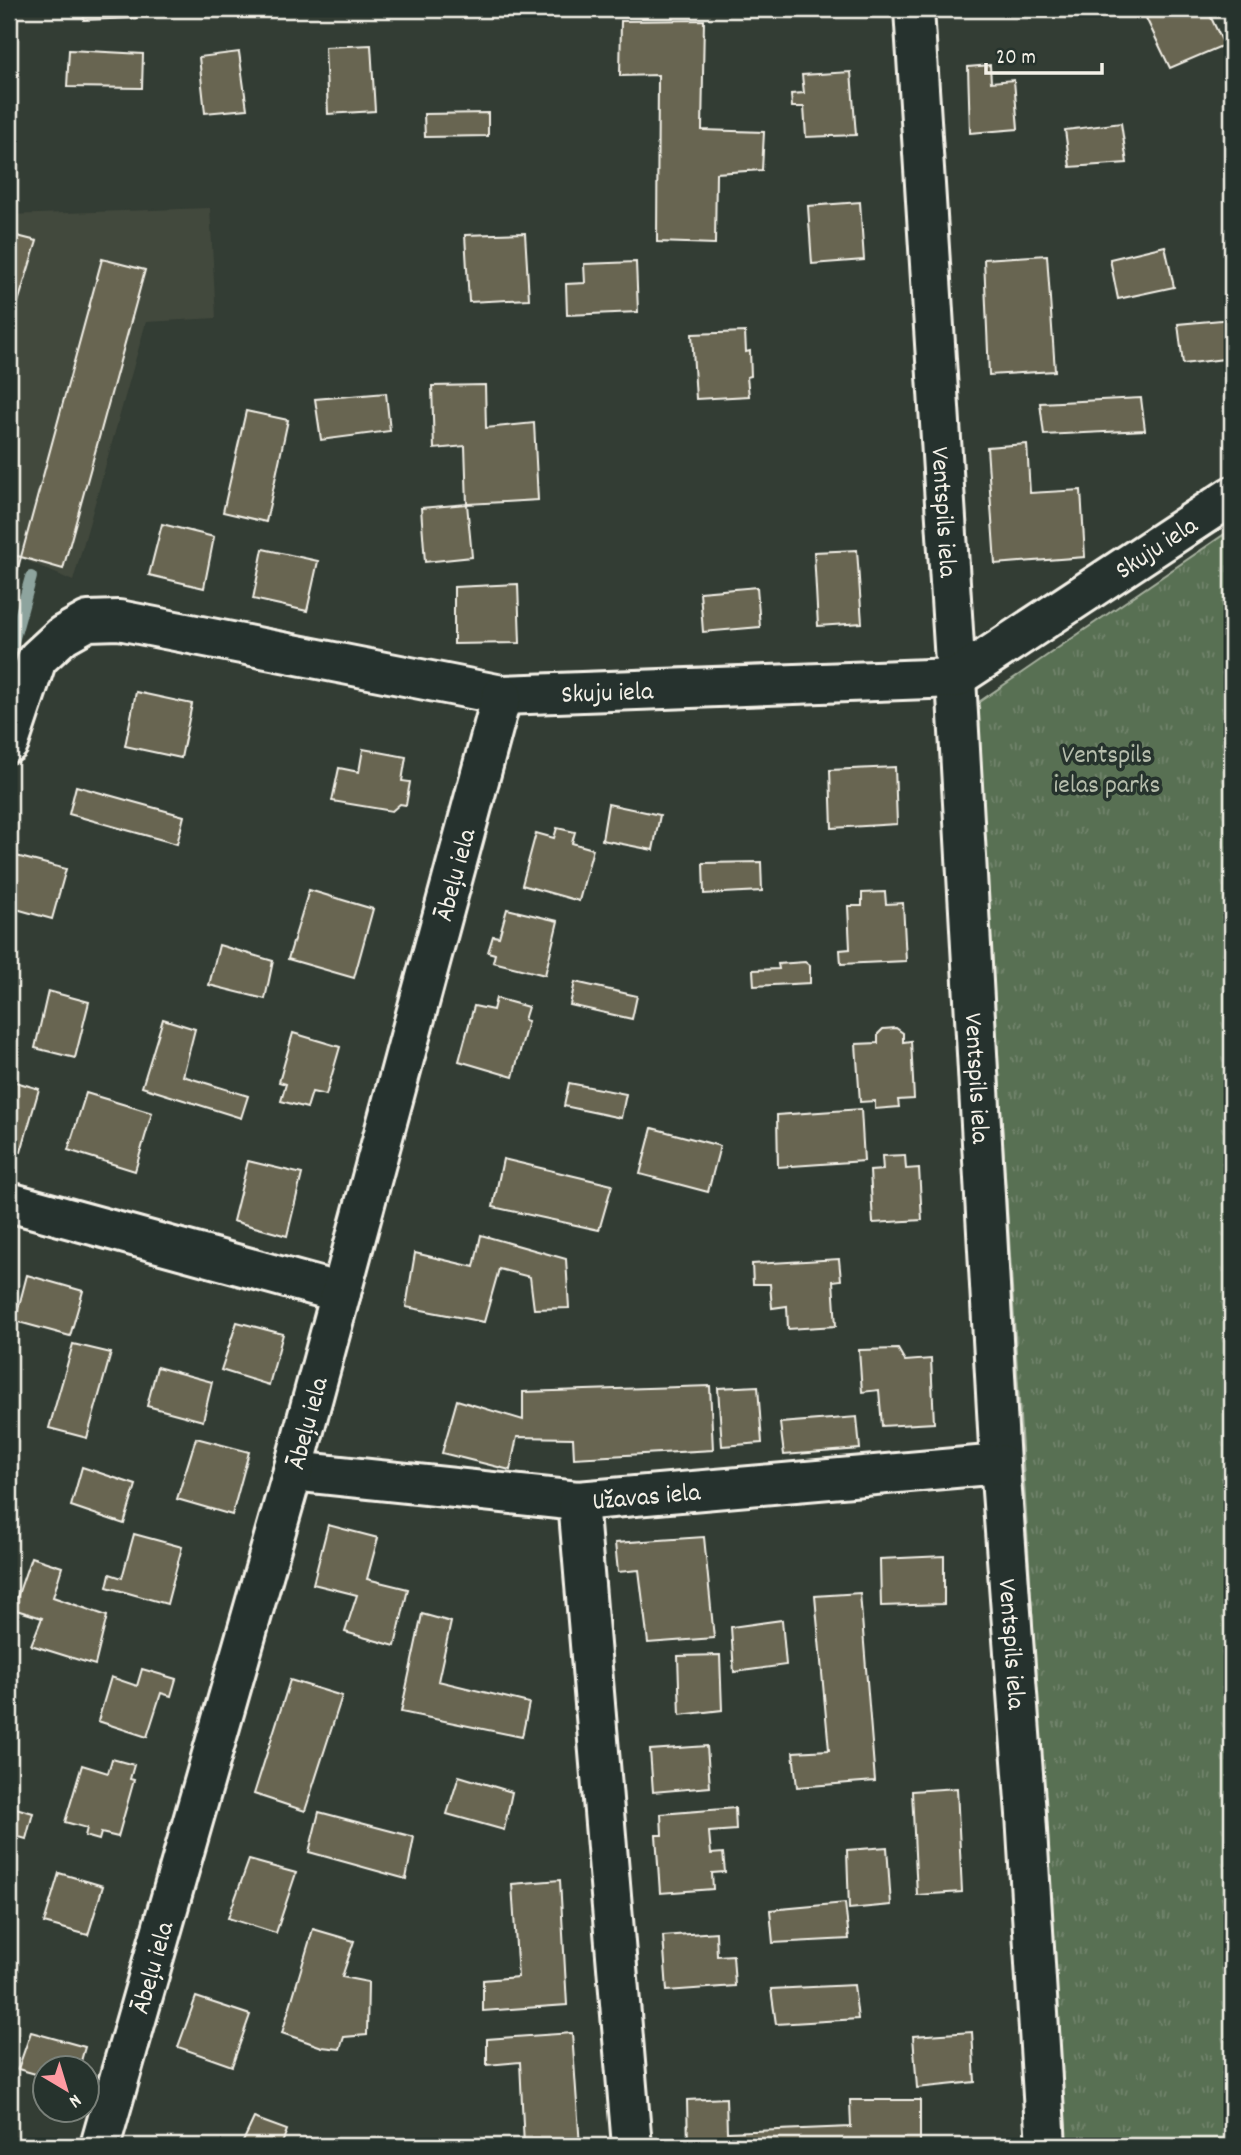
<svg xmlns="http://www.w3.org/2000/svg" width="1241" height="2155" viewBox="0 0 1241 2155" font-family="Dekko,sans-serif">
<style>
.built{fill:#43493d}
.grass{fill:url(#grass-tufts);stroke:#a6b09e;stroke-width:2}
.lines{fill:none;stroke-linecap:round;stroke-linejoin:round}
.stream{stroke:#8ea49e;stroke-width:12}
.building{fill:#676551;stroke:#f4f1e8;stroke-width:2}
.minor-casing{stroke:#f4f1e8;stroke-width:44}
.minor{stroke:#26332d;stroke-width:38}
.labels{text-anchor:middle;stroke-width:7;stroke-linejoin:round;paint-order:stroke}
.street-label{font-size:26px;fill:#f4f1e8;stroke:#26332d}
.park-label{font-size:26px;fill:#b6bdac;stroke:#26332d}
</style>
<defs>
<pattern id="grass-tufts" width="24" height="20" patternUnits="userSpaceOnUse" patternTransform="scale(1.75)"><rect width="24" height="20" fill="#596f53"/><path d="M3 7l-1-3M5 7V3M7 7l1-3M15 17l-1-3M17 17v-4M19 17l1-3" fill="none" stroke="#71846c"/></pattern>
</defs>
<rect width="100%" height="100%" fill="#333d34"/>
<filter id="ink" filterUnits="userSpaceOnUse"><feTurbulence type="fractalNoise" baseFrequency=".0143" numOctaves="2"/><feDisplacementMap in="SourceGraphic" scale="14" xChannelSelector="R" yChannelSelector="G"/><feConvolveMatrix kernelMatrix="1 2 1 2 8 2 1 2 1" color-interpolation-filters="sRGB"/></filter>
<g filter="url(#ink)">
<path class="built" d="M210 208 216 318 146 322 73 581 21 558 9 599V215Z"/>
<path class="grass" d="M1232 529V2146H1065L976 704Z"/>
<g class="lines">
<path class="stream" d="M9 656 31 577"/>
</g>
<g class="building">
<path d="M83 9H136V18L84 20Z"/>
<path d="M1167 9H1207L1224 45 1170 68 1146 18Z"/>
<path d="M704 20 702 130 764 132 762 170 716 173 715 244 657 242 658 75 620 76 621 21Z"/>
<path d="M371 45 375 111 328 114 325 47Z"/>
<path d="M69 50 143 54 142 88 67 87Z"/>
<path d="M239 52 247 109 205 113 199 57Z"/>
<path d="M990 65 991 82 1014 80 1018 129 970 133 968 67Z"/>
<path d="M851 72 856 135 806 137 804 107H792L791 94 804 93 802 75Z"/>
<path d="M488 113V136L425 137 424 114Z"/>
<path d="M1121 123 1127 163 1070 167 1065 130Z"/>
<path d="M860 202 864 260 812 264 808 206Z"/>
<path d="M525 233 529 299 469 302 465 235Z"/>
<path d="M9 234 37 241 11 325H9Z"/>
<path d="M1165 246 1174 287 1118 299 1110 259Z"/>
<path d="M1047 255 1055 371 989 375 984 259Z"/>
<path d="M102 259 145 270 63 569 21 557Z"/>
<path d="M636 262 638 312 567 315 566 284 585 283 584 264Z"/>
<path d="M1232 319V358L1183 364 1178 324Z"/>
<path d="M745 332 746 352 750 351 751 376 747 377 749 396 696 399 692 334Z"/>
<path d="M485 385 486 428 534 423 538 500 467 504 465 446 434 449 432 386Z"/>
<path d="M386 393 390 431 321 440 315 399Z"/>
<path d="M1141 398 1145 430 1044 435 1040 403Z"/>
<path d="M246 411 288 420 266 522 223 512Z"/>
<path d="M1027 444 1030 493 1081 490 1085 557 995 564 987 447Z"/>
<path d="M467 504 472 557 425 562 421 508Z"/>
<path d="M162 524 214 537 204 588 149 575Z"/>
<path d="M263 549 318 561 307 611 253 599Z"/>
<path d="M857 550 862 623 818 626 814 552Z"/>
<path d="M9 554 21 557 9 600Z"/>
<path d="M518 584 520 643 454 644V587Z"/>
<path d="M757 587 760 627 703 632 700 592Z"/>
<path d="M136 692 192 704 181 758 125 746Z"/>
<path d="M363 749 406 757 402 781 410 782 406 805 400 804 392 811 332 801 339 768 359 772Z"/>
<path d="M895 767 897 824 832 828 830 770Z"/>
<path d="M76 786 184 816 177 844 69 814Z"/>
<path d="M608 804 660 815 653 850 602 840Z"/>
<path d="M557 828 575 832 572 843 593 849 579 901 522 885 536 833 554 838Z"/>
<path d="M16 856 66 869 52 919 9 907V881Z"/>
<path d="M761 862 762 891 704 894 703 863Z"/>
<path d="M309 890 373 909 354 978 288 959Z"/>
<path d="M885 892 886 904 903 903 906 961 841 964 840 950 850 949 848 906H862V893Z"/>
<path d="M507 909 558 921 545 975 493 962 495 954 488 952 493 936 499 937Z"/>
<path d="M219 945 273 961 265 999 209 985Z"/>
<path d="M805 962 810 966V983L754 986 753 970 779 969 778 964Z"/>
<path d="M575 982 637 996 632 1019 570 1005Z"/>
<path d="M48 991 89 1002 75 1058 35 1048Z"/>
<path d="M496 998 528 1007 524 1020 528 1021 513 1077 459 1061 474 1006 493 1010Z"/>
<path d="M163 1019 195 1029 183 1076 248 1096 241 1118 142 1087Z"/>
<path d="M896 1028 903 1033V1042L911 1041 914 1099 898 1100 899 1107 875 1109V1101L860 1102 856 1044 878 1043V1034L883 1029Z"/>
<path d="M293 1033 340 1047 326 1095 312 1092 307 1108 281 1101 286 1084 279 1082Z"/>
<path d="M9 1080 39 1089 21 1152 9 1149Z"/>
<path d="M569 1083 626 1094 621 1118 564 1106Z"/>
<path d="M86 1093 152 1113 135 1171 68 1150Z"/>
<path d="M861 1109 864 1161 778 1167 777 1115Z"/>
<path d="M652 1128 720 1146 708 1192 640 1174Z"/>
<path d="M905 1155 906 1169 919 1168 922 1220 873 1223 870 1171 883 1170 882 1156Z"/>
<path d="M503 1159 612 1185 599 1230 493 1207Z"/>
<path d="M248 1161 302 1174 287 1236 233 1221Z"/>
<path d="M481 1235 566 1259 569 1308 534 1309 530 1277 499 1269 484 1322 406 1307 415 1253 474 1267Z"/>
<path d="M839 1259 841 1280 833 1281 836 1326 788 1329 787 1306 772 1308 770 1284H753L752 1264Z"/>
<path d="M27 1275 83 1291 70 1336 15 1321Z"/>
<path d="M237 1322 283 1334 269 1385 221 1370Z"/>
<path d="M73 1344 111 1353 87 1438 49 1428Z"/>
<path d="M898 1349 905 1361 931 1359 934 1423 882 1426 879 1390 862 1392 859 1350Z"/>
<path d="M157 1367 212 1382 203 1421 147 1406Z"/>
<path d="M710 1386 713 1450 574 1458 573 1438 517 1437 510 1470 442 1453 457 1400 523 1420V1392Z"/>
<path d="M758 1386 762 1443 722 1446 718 1388Z"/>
<path d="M857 1417 860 1449 784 1455 780 1423Z"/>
<path d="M196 1438 249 1452 232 1515 177 1499Z"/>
<path d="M82 1467 136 1485 124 1524 71 1506Z"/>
<path d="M328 1525 378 1538 367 1579 408 1589 395 1646 345 1632 357 1595 313 1584Z"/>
<path d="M134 1534 182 1547 167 1604 107 1587 110 1574 122 1578Z"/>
<path d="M704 1537 714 1638 648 1643 639 1570 618 1572 615 1543Z"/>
<path d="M944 1556V1604L881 1606 880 1559Z"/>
<path d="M31 1557 62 1567 53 1597 107 1616 95 1665 31 1645 42 1618 13 1609Z"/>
<path d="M860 1593 875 1781 797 1787 793 1752 829 1750 815 1596Z"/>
<path d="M422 1614 451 1622 438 1681 529 1703 522 1737 401 1712Z"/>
<path d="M782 1620 786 1665 734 1672 731 1627Z"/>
<path d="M720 1655 722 1710 680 1715 678 1656Z"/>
<path d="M142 1669 176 1679 171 1696 161 1693 147 1737 98 1721 111 1677 137 1686Z"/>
<path d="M290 1680 342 1696 305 1811 254 1794Z"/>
<path d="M707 1746 710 1787 653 1792 650 1750Z"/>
<path d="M112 1759 134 1765 130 1779 134 1780 118 1837 101 1833 99 1840 85 1836 87 1828 65 1822 82 1765 108 1773Z"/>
<path d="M459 1776 512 1792 504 1830 447 1814Z"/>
<path d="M957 1788 962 1892 917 1895 912 1791Z"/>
<path d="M9 1806 33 1813 26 1839 9 1834Z"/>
<path d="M735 1808 736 1830 709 1832 711 1854 723 1853 725 1872 712 1873 713 1889 660 1893 656 1835H662L661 1814Z"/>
<path d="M319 1812 414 1837 406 1879 309 1852Z"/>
<path d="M887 1847 891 1905 849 1909 847 1850Z"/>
<path d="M249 1860 296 1873 276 1933 228 1918Z"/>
<path d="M59 1873 103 1886 88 1935 44 1923Z"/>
<path d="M560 1880 567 2005 483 2011V1980L518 1977 512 1884Z"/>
<path d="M845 1903 849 1939 773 1943 770 1910Z"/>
<path d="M313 1929 354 1941 342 1977 368 1982 367 2035 344 2037 340 2049 322 2047 282 2033Z"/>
<path d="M716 1932 717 1956 733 1955 735 1986 667 1991 663 1936Z"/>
<path d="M854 1985 858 2019 776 2024 771 1989Z"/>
<path d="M196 1997 250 2015 232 2066 178 2047Z"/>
<path d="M31 2032 85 2047 79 2068H46V2077L18 2069Z"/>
<path d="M972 2032 975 2082 917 2088 913 2036Z"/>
<path d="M572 2033 580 2146H524L520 2062 487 2065V2039Z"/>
<path d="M726 2098 727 2132 851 2127 850 2100H920V2146H688L687 2100Z"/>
<path d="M254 2118 287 2130 281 2146H241Z"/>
</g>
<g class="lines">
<g class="minor-casing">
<g id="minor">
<path id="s1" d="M914 9 956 678 1000 1464 1026 1814 1046 2146"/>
<path id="s2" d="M9 743 37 659 63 635 88 621 119 620 502 695 956 678 1232 496"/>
<path d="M9 1202 341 1293"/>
<path id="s3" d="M293 1471 578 1501 1000 1464"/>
<path d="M578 1501 632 2146"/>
<path id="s4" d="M100 2146 293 1471 502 695"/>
</g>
</g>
<use href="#minor" class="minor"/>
</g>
</g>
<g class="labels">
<g class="street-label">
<text dy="9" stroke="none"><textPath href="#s1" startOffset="504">Ventspils iela</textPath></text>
<text dy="9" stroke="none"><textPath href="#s2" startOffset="1267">Skuju iela</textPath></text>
<text dy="9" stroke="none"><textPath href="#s2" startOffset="679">Skuju iela</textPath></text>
<text dy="9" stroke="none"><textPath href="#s4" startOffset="1320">Ābeļu iela</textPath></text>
<text dy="9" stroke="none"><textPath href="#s1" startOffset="1071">Ventspils iela</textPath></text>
<text dy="9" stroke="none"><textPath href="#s4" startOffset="752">Ābeļu iela</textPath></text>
<text dy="9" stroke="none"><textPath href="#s3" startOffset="355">Užavas iela</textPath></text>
<text dy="9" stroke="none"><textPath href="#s1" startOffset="1638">Ventspils iela</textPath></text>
<text dy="9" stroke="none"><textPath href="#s4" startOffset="186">Ābeļu iela</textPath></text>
</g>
<g class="park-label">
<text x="1107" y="762">Ventspils<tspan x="1107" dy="30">ielas parks</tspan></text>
</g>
</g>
<rect width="1241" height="2155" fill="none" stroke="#26332d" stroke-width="35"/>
<rect x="18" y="18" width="1206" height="2120" fill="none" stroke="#f4f1e8" stroke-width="2.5" filter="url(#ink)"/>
<g transform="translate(66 2089) rotate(142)"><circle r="33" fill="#26332d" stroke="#787f78" stroke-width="2"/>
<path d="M0-5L12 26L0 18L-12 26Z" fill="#ff9aa2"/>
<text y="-10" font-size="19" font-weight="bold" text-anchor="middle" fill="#f4f1e8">N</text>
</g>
<path d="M986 63v10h116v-10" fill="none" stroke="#f4f1e8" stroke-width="3.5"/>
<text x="996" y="63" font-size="21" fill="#f4f1e8" stroke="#26332d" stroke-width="5" paint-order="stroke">20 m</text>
</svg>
